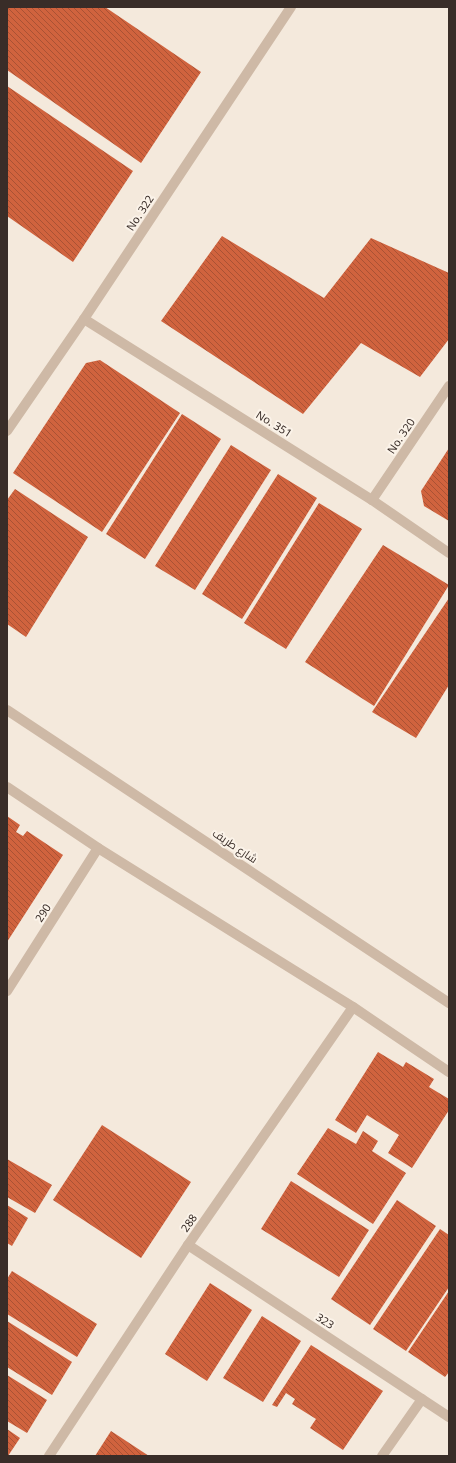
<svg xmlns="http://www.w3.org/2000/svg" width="456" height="1463" viewBox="0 0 456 1463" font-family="'Noto Sans',Cairo,sans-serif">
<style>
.building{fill:url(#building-back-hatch)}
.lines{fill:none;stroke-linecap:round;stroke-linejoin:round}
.minor{stroke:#ceb9a6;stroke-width:10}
.labels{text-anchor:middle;stroke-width:4;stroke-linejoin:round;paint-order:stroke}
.street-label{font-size:11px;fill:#392d28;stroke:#fbf3e9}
</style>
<defs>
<pattern id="building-back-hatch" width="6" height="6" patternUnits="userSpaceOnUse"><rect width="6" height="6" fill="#d0633e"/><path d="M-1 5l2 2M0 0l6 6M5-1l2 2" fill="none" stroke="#aa5234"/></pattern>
</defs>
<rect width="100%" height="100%" fill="#f4e9dc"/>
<g class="building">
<path d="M7 7H105L201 72 141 163 7 70Z"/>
<path d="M7 86 133 171 73 262 7 216Z"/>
<path d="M222 236 324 298 371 238 449 273V339L420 377 361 343 303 414 161 321Z"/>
<path d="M100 360 180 413 102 532 13 473 86 363Z"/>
<path d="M182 414 221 439 145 559 106 534Z"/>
<path d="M231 445 271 470 195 590 155 566Z"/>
<path d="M449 448V521L424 506 421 491Z"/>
<path d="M278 474 317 498 242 619 202 594Z"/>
<path d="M15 489 88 537 26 637 7 624V500Z"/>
<path d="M319 503 362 529 286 649 244 623Z"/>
<path d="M383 545 449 585 374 706 305 662Z"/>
<path d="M449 598V685L416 738 372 712Z"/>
<path d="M7 816 20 825 16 832 23 836 27 831 63 855 7 942Z"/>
<path d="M378 1052 403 1067 406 1062 434 1079 429 1087 449 1099V1110L412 1168 388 1153 399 1135 367 1115 356 1133 335 1120Z"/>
<path d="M102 1125 191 1182 141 1258 53 1200Z"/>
<path d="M328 1128 356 1144 363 1131 378 1141 372 1151 406 1173 373 1224 297 1174Z"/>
<path d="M7 1159 52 1185 35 1213 7 1197Z"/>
<path d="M291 1181 369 1230 339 1277 261 1229Z"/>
<path d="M397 1200 436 1226 370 1325 331 1299Z"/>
<path d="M7 1205 28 1218 12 1246 7 1243Z"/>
<path d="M440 1229 449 1235V1287L406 1351 373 1329Z"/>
<path d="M12 1271 97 1324 77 1357 7 1314V1279Z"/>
<path d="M210 1283 252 1310 207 1381 165 1354Z"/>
<path d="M449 1291V1372L445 1377 408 1352Z"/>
<path d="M262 1316 301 1341 263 1402 223 1378Z"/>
<path d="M7 1321 72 1362 52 1395 7 1367Z"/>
<path d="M311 1345 383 1391 343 1450 310 1428 316 1419 292 1404 295 1399 286 1393 277 1407 272 1405Z"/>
<path d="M7 1375 47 1400 27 1433 7 1421Z"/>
<path d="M7 1429 20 1438 8 1456H7Z"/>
<path d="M111 1431 149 1456H95Z"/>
</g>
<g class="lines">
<g class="minor">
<path d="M84 319 372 500 449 553"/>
<path d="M7 431 84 319 291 7"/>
<path d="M372 500 449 386"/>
<path d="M7 710 449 1003"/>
<path d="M7 787 98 848 353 1007 449 1072"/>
<path d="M7 991 98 848"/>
<path d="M188 1245 449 1417"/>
<path d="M49 1456 188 1245 353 1007"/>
<path d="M382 1456 422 1399"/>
</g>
</g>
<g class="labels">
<g class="street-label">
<text transform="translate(140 213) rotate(-57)" y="4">No. 322</text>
<text transform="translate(274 424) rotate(32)" y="4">No. 351</text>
<text transform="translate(401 436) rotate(-56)" y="4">No. 320</text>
<text transform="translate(235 846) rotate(34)" y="4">شارع طريف</text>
<text transform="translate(43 913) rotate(-57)" y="4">290</text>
<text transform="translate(189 1223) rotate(-55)" y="4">288</text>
<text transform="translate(325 1321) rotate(33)" y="4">323</text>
</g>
</g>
<rect width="456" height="1463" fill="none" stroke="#392d28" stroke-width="16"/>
</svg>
